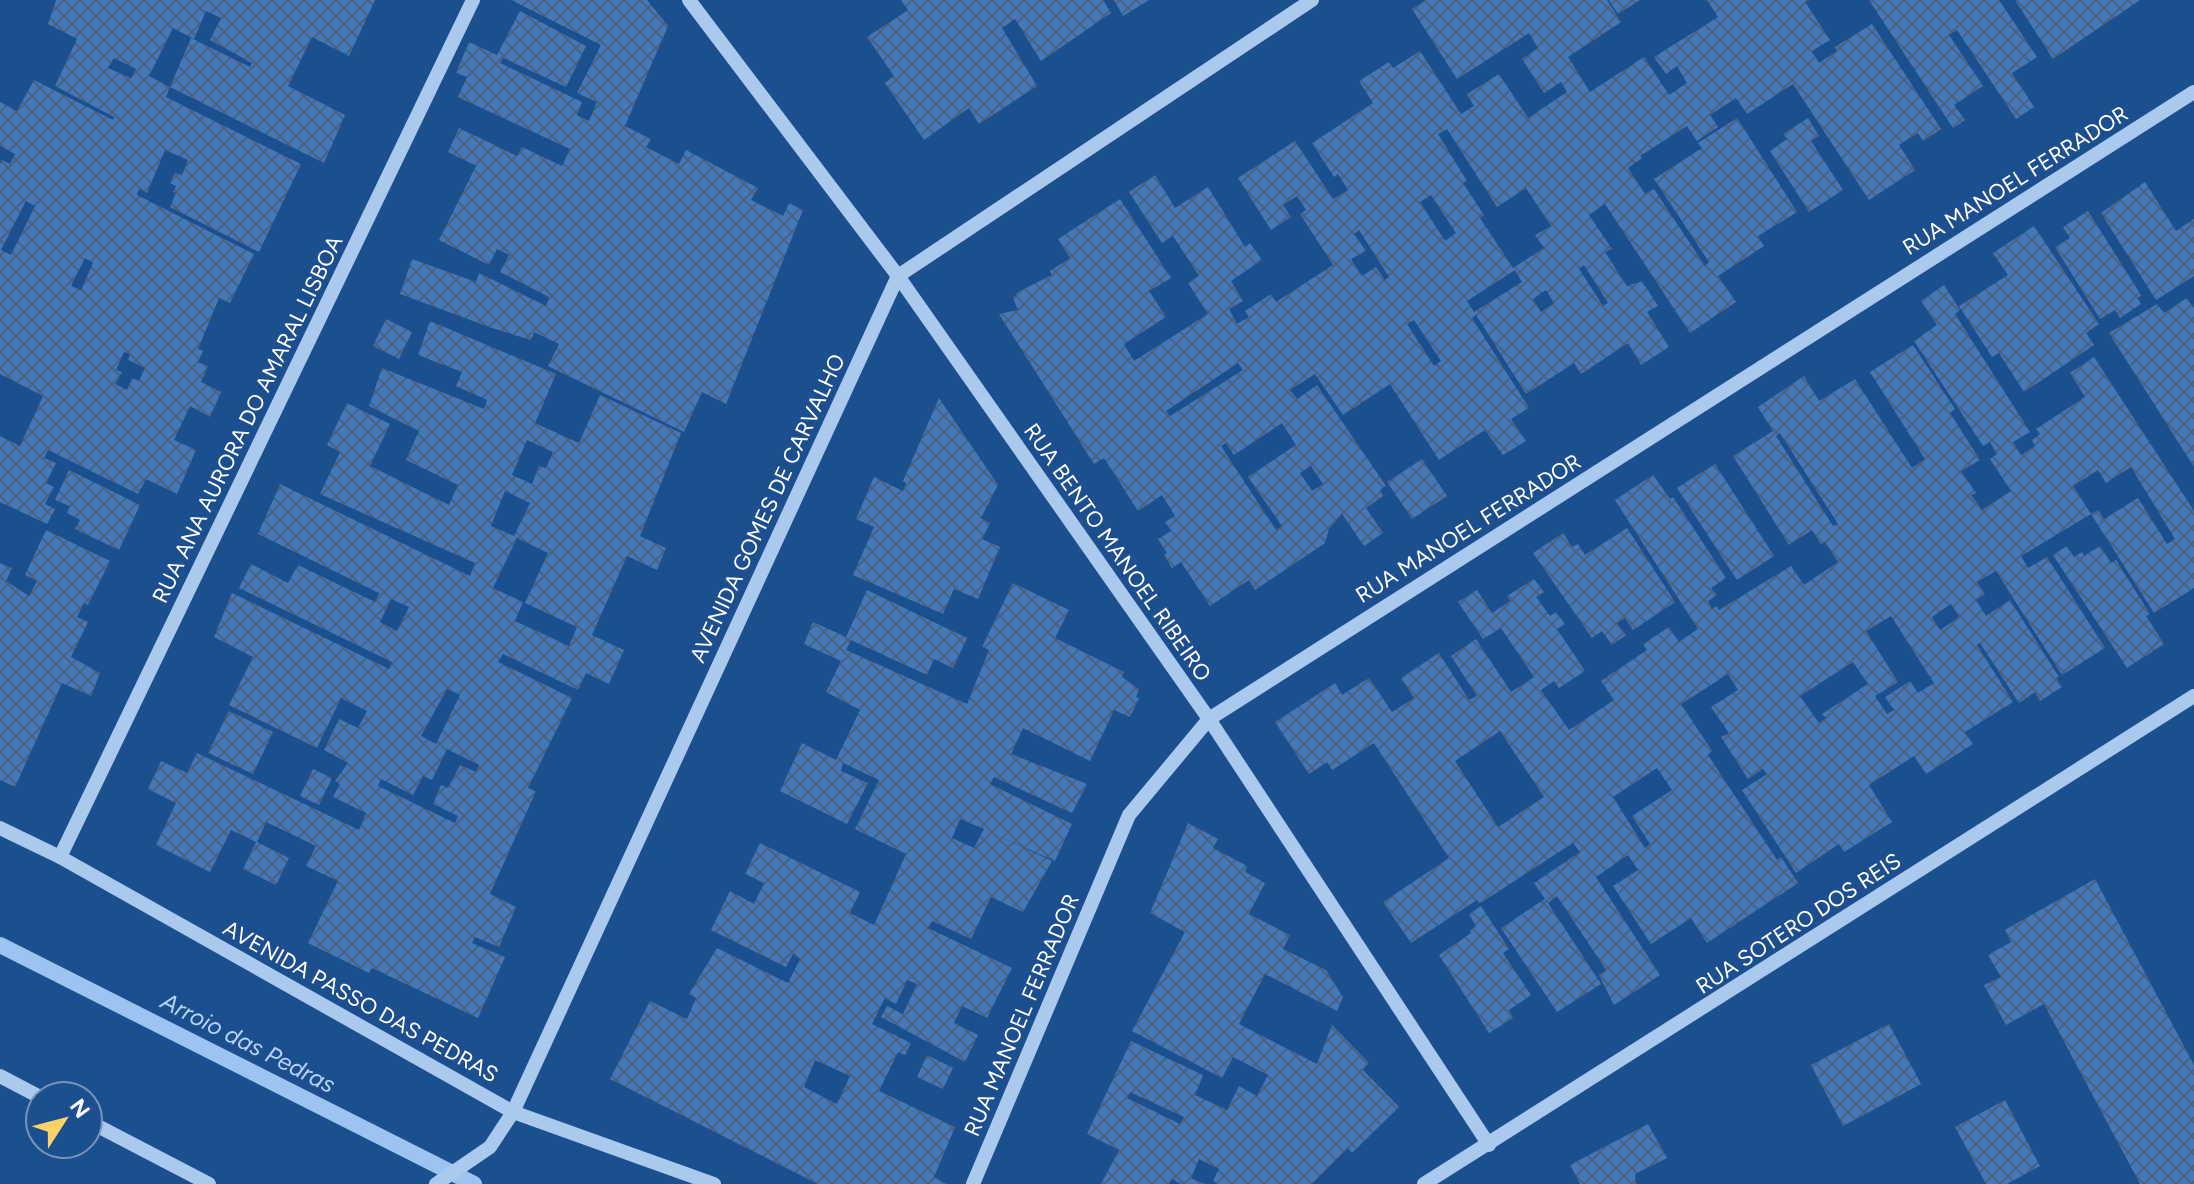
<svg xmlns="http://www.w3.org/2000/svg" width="2194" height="1184" viewBox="0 0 2194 1184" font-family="Figtree,sans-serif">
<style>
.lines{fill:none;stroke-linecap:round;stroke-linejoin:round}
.stream{stroke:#9cc4f0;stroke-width:16}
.building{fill:url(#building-cross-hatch);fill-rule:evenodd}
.minor{stroke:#a9c9ee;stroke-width:14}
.labels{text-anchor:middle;stroke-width:7;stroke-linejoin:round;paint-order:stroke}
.street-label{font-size:22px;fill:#fff;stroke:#1b4f8f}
.water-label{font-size:24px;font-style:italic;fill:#b5d3f5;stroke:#1b4f8f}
</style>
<defs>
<pattern id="building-cross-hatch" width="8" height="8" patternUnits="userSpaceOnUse" patternTransform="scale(2)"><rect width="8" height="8" fill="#4478b7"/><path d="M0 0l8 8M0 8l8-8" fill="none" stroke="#486282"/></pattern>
</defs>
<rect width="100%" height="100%" fill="#1b4f8f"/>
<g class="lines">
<path class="stream" d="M0 945 474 1184"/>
</g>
<g class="building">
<path d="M56 0H375L349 56 312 37 288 86 345 115 324 163 170 87 191 38 250 67 252 63 210 40 221 18 206 11 194 39 173 28 149 76 170 87 166 97 301 164 259 252 170 207 176 193 173 192 176 186 170 183 175 173 182 175 188 160 165 150 147 193 139 189 137 195 254 254 230 303 219 298 198 349 203 351 198 362 208 366 201 382 221 392 210 417 190 406 174 440 196 450 177 494 146 479 138 494 48 450 44 458 56 463 46 483 54 487 45 504 55 509 47 524 0 502V436L20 446 43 396 0 374V164L2 160 10 164 15 154 0 146V102L17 111 34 80 113 120 114 117 55 86 77 39 48 24ZM114 58 136 69 131 78 108 68ZM26 201 35 206 11 255 1 250ZM85 258 93 263 81 290 71 286ZM124 352 130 354 128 360 145 368 139 381 132 378 127 390 115 384 122 372 116 370Z"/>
<path d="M511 0H647L668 26 625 126 651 139 646 147 679 164 686 150 758 188 751 200 783 216 789 203 803 210 726 404 702 392 684 432 548 366 559 344 534 332 531 340 489 327 400 294 412 259 476 282 479 273 546 306 549 297 500 272 509 255 497 249 489 265 439 240 476 166 448 152 459 128 517 156 522 147 562 166 570 149 458 97 467 77 456 73 469 42 497 55 520 11 586 46 566 87 503 58 500 63 582 102 577 115 589 121 597 102 577 93 601 45Z"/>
<path d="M901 0H1103L1111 13 1041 61 1015 19 1002 28 1037 86 979 124 969 108 924 140 885 83 894 76 867 37 908 10Z"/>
<path d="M1114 0H1149L1123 16Z"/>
<path d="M1426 0H1607L1621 22 1568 57 1590 92 1644 57 1669 95 1687 83 1677 66 1666 74 1654 57 1718 17 1707 0H1809L1805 2 1830 40 1812 51 1819 63 1837 51 1835 47 1872 24 1941 129 1923 141 1918 133 1899 145 1915 170 1869 200 1793 84 1747 114 1736 98 1710 115 1718 127 1697 141 1687 126 1640 156 1642 158 1628 168 1645 194 1654 189 1705 266 1709 262 1654 179 1702 148 1698 143 1737 118 1797 212 1758 236 1764 246 1718 276 1736 302 1690 333 1605 204 1589 215 1612 249 1605 252 1627 286 1642 281 1658 306 1647 312 1669 347 1641 365 1628 343 1581 374 1574 363 1526 394 1476 315 1472 318 1529 408 1511 419 1526 441 1503 455 1485 430 1439 460 1390 384 1343 415 1315 374 1290 390 1297 399 1317 385 1386 486 1380 490 1383 496 1366 508 1383 533 1364 546 1342 514 1329 529 1325 543 1255 590 1249 580 1210 606 1181 562 1172 568 1164 555 1167 553 1158 539 1171 531 1165 522 1175 516 1162 495 1138 511 1104 458 1094 464 999 314 1018 310 1013 298 1018 292 1052 275 1050 271 1070 258 1058 239 1120 199 1171 278 1149 291 1166 317 1124 344 1134 361 1208 314 1188 283 1199 276 1173 236 1162 243 1129 192 1155 175 1175 208 1208 187 1245 247 1250 243 1262 260 1231 281 1243 301 1229 309 1237 324 1249 317 1245 311 1271 294 1276 302 1333 265 1300 214 1306 210 1297 196 1283 205 1291 217 1271 230 1238 178 1295 141 1333 199 1348 190 1338 174 1334 177 1312 143 1373 103 1359 81 1389 62 1393 68 1420 51 1461 114 1474 106 1467 94 1499 74 1528 118 1567 92 1561 82 1544 93 1522 59 1538 48 1529 33 1457 79 1412 9ZM1447 129 1497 207 1526 188 1551 226 1535 235 1544 248 1513 268 1480 218 1484 215 1463 183 1467 181 1438 134ZM1431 195 1456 233 1445 241 1420 202ZM1359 230 1389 277 1385 280 1376 267 1362 276 1351 259 1366 251 1354 234ZM1584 265 1608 303 1603 306 1579 269ZM1515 270 1522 282 1474 312 1467 301ZM1546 290 1554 303 1541 312 1533 299ZM1414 320 1441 361 1434 366 1407 324ZM1238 363 1243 370 1170 416 1166 411ZM1282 423 1296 445 1248 477 1282 526 1276 530 1221 446 1226 443 1234 455ZM1311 466 1323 484 1312 491 1300 473Z"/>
<path d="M1609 0H1640L1618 14Z"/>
<path d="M1869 0H1999L2037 57 2012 73 2034 107 2016 119 1957 30 1949 35 1983 86 1954 105 1965 120 1953 128Z"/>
<path d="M2015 0H2140L2053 59Z"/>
<path d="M1808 118 1819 136 1811 141 1843 190 1809 212 1770 151 1787 139 1783 134Z"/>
<path d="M2145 182 2176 231 2194 219V276L2156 300 2101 213Z"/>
<path d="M2088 211 2141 295 2138 298 2141 304 2120 318 2115 310 2100 319 2055 247 2070 238 2063 227Z"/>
<path d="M2034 226 2099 324 2086 333 2094 345 2024 392 1999 353 1992 357 1959 306 2008 275 1993 253Z"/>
<path d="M1944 285 1960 310 1955 314 2030 432 2013 442 2021 455 2035 446 2032 440 2040 434 2036 429 2085 397 2070 373 2094 357 2194 511V588L2154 613 2091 514 2021 556 2028 568 2047 557 2105 648 2062 675 1996 571 1977 582 1985 594 1976 600 1986 616 2010 600 2059 677 2056 678 2062 687 2040 701 2035 692 2019 703 1980 643 1977 645 2013 702 1965 732 1973 744 1926 774 1914 756 1869 785 1892 822 1844 852 1839 844 1796 873 1742 790 1767 774 1763 769 1748 779 1721 737 1729 733 1711 707 1738 690 1728 674 1681 704 1712 751 1708 755 1777 860 1781 857 1798 883 1707 943 1691 918 1651 944 1613 886 1638 870 1628 855 1596 877 1660 975 1614 1005 1599 975 1606 970 1557 896 1548 903 1601 984 1557 1012 1501 928 1545 899 1534 883 1580 852 1573 843 1479 904 1477 900 1411 943 1383 902 1449 858 1374 743 1332 770 1327 762 1309 774 1275 722 1335 683 1342 695 1369 678 1392 712 1414 698 1401 678 1439 653 1469 700 1477 696 1451 656 1476 639 1511 692 1534 677 1501 628 1483 639 1458 602 1477 590 1492 613 1510 601 1507 596 1534 579 1544 592 1536 597 1550 616 1556 612 1565 624 1557 629 1585 671 1559 688 1554 681 1541 690 1569 730 1614 700 1601 681 1647 650 1643 644 1669 627 1679 642 1698 629 1615 500 1653 475 1670 499 1673 497 1726 578 1711 588 1717 595 1708 601 1712 609 1716 606 1719 610 1791 566 1804 585 1838 562 1825 542 1821 544 1812 530 1789 545 1733 456 1773 431 1758 407 1804 376 1819 401 1855 379 1912 468 1925 459 1870 372 1913 345 1955 409 1950 413 1980 460 1961 471 1976 493 1971 495 1982 510 2011 491 1990 459 1997 454 1990 442 1983 446 1914 341 1937 325 1921 301ZM1780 433 1838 524 1833 526 1776 436ZM2131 467 2175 539 2167 544 2138 498 2104 519 2098 510 2091 514 2073 486 2098 470 2106 483ZM1951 604 1959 617 1940 630 1932 617ZM1891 616 1934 683 1918 693 1910 681 1885 697 1894 710 1887 714 1875 696 1898 682 1866 631ZM1853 662 1868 684 1822 714 1826 718 1819 723 1800 696ZM1500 731 1544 797 1498 827 1455 761ZM1657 768 1672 790 1632 816 1650 844 1645 848 1613 797Z"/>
<path d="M2187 298 2194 308V467L2109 333 2157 304 2164 313Z"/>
<path d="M386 319 412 332 399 359 373 346Z"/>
<path d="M430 321 556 374 535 423 579 443 600 395 681 433 640 536 666 548 657 570 627 556 592 635 624 650 609 684 586 673 578 690 503 654 498 662 572 698 528 788 536 791 490 894 516 907 499 947 475 937 472 943 505 957 478 1018 372 968 369 973 308 943 338 881 306 866 316 846 266 822 257 842 289 858 276 885 243 869 256 842 231 830 210 872 156 845 176 803 148 789 161 761 187 773 197 753 359 830 366 813 333 797 340 784 335 781 348 763 324 750 339 719 358 728 367 711 341 698 317 748 229 705 253 657 214 637 232 593 389 669 392 662 239 588 251 564 288 583 298 565 375 602 379 593 258 534 280 484 470 576 475 563 320 494 340 452 327 445 347 403 390 424 370 466 449 505 458 485 406 460 419 431 369 406 382 368 484 409 487 400 456 386 462 372 418 355ZM527 440 553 452 546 468 539 466 532 484 512 475ZM505 491 530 503 514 536 491 526ZM517 538 548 553 525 603 577 627 569 646 515 621 523 602 493 588ZM391 599 409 607 397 631 380 622ZM447 689 460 695 436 744 421 736ZM447 749 479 765 476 772 460 765 448 788 441 785 433 804 458 816 455 823 378 786 381 779 413 795 423 776 432 780Z"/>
<path d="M939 398 998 485 981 518 990 523 982 539 1000 547 978 599 954 589 943 614 853 575 874 527 856 519 874 477 903 491 906 483 903 481Z"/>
<path d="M1422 459 1447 496 1412 519 1387 482Z"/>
<path d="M1715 464 1774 556 1737 580 1677 488Z"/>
<path d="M69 470 140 505 119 550 75 529 80 520 67 513 70 506 55 500Z"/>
<path d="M1627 528 1675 602 1633 630 1625 618 1617 623 1626 635 1612 645 1602 631 1592 638 1533 553 1563 533 1572 547 1578 544 1585 555Z"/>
<path d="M46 530 110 561 88 605 84 603 77 617 88 622 71 657 100 673 91 696 62 683 15 787 0 780V563L12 568 6 581 29 596 37 581 25 575Z"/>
<path d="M2067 546 2074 557 2082 552 2084 556 2100 546 2111 563 2116 560 2150 614 2146 616 2164 644 2127 668 2053 555Z"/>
<path d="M1013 583 1069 610 1055 638 1124 672 1122 677 1139 689 1136 697 1139 698 1130 717 1114 710 1090 761 1023 728 1011 754 1087 784 1072 813 994 777 990 784 1072 824 1055 861 996 835 1052 861 1023 912 991 897 971 939 932 921 928 928 1012 968 987 1018 962 1006 954 1023 978 1035 965 1062 881 1017 887 1006 903 1014 917 984 907 980 896 1004 885 998 872 1024 911 1043 905 1055 898 1052 879 1091 955 1127 934 1177 947 1184H818L610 1079 650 1001 687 1019 696 998 689 994 717 948 788 983 800 959 793 954 786 967 711 930 730 891 754 904 764 883 745 874 760 843 860 892 850 913 874 925 906 854 855 829 879 780 843 763 841 771 868 783 847 824 780 791 802 743 836 760 860 710 826 692 841 661 804 644 813 622 846 637 867 590 967 638 953 668 934 659 927 675 851 640 846 650 967 704 989 650 982 647ZM960 819 984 829 974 848 952 838ZM815 1060 850 1076 837 1104 804 1087Z"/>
<path d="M229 711 273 732 253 774 208 753Z"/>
<path d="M313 769 332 778 319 805 300 796Z"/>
<path d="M1188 823 1218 839 1213 848 1247 866 1245 872 1265 883 1249 914 1290 935 1283 949 1326 970 1343 997 1337 1011 1265 974 1239 1024 1317 1064 1332 1025 1369 1063 1363 1070 1399 1107 1352 1153 1348 1148 1312 1184H1218L1213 1181 1219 1169 1199 1159 1191 1178 1205 1184H1181L1172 1179 1169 1184H1101L1119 1150 1087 1134 1131 1041 1203 1075 1195 1095 1227 1110 1239 1086 1257 1096 1268 1075 1233 1057 1222 1078 1132 1031 1185 932 1150 913ZM1130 1092 1184 1117 1180 1124 1127 1098Z"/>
<path d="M2095 879 2194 1065V1184H2140L2044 1004 2006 1025 1984 985 2001 977 1988 955 2011 942 2005 930Z"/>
<path d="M1481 906 1509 949 1503 953 1531 995 1509 1010 1513 1018 1489 1033 1439 955 1471 933 1470 931 1476 926 1469 914Z"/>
<path d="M1889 1024 1921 1084 1843 1126 1811 1065Z"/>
<path d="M927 1055 953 1068 943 1089 917 1077Z"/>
<path d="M2005 1100 2040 1166 2007 1184H1986L1955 1127Z"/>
<path d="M1648 1124 1667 1158 1635 1174 1636 1184H1580L1570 1165Z"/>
</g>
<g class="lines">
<g class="minor">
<path d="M689 0 898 276 1209 719 1489 1145"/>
<path d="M0 828 60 857 513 1112 714 1184"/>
<path d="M60 857 473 0"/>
<path d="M0 1076 40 1097"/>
<path d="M88 1121 209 1184"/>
<path d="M436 1184 490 1147 513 1112 898 276 1312 0"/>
<path d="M973 1184 1129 815 1209 719 2194 92"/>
<path d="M1424 1184 2194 696"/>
</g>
</g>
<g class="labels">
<g class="street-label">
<text transform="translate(2015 180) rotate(-32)" y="8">RUA MANOEL FERRADOR</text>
<text transform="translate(247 419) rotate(-64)" y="8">RUA ANA AURORA DO AMARAL LISBOA</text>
<text transform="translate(767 508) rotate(-65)" y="8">AVENIDA GOMES DE CARVALHO</text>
<text transform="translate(1468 528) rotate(-32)" y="8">RUA MANOEL FERRADOR</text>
<text transform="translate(1118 552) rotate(55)" y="8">RUA BENTO MANOEL RIBEIRO</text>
<text transform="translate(1798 923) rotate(-33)" y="8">RUA SOTERO DOS REIS</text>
<text transform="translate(361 1001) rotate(29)" y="8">AVENIDA PASSO DAS PEDRAS</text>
<text transform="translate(1021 1015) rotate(-67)" y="8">RUA MANOEL FERRADOR</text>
</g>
<g class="water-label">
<text transform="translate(248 1043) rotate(27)" y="8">Arroio das Pedras</text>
</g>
</g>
<g transform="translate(64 1120) rotate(54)"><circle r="38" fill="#1b4f8f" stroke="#7695bc" stroke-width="2"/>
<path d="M0-6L14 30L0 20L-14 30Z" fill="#ffd166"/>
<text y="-12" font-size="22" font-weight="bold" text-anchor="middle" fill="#ffffff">N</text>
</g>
</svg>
